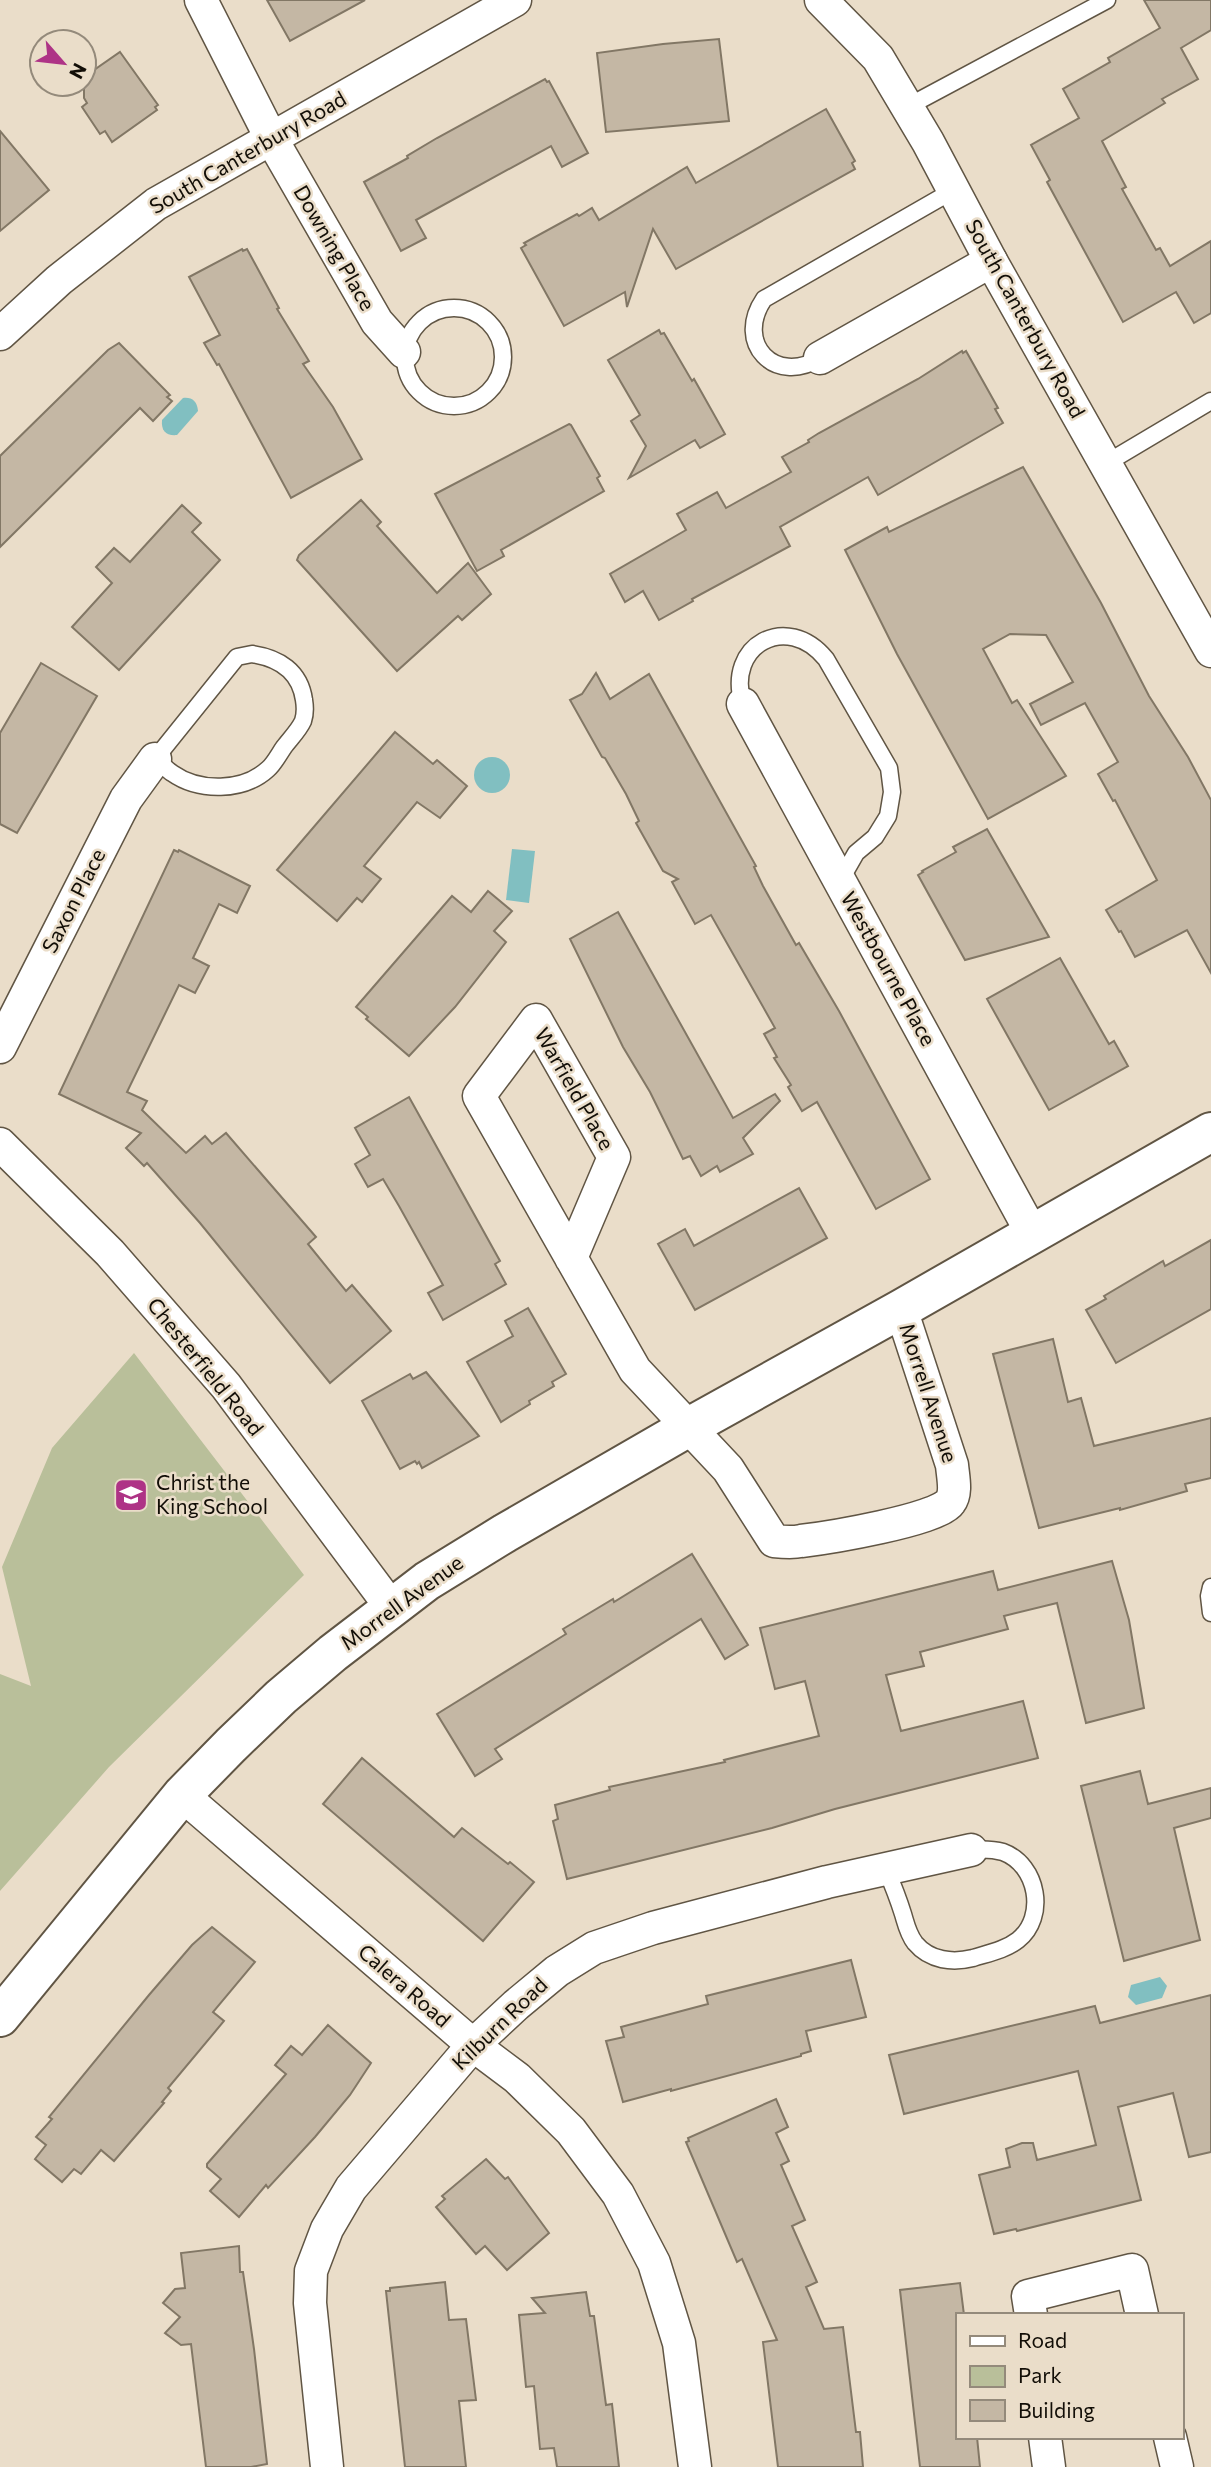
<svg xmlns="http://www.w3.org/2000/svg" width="1211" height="2467" viewBox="0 0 1211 2467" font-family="Commissioner,sans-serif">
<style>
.green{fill:#b9bf9a}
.water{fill:#81bfc1}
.building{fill:#c4b7a4;stroke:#827765;stroke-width:2}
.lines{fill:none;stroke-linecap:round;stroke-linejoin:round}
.service-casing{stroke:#605544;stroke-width:19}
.minor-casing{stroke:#605544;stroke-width:35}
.tertiary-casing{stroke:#605544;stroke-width:42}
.service{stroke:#fff;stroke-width:16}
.minor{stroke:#fff;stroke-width:32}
.tertiary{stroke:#fff;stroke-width:38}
.labels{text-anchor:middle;stroke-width:5;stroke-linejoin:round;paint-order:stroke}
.street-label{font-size:21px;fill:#120e07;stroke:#eaddc9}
.poi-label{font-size:21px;fill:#120e07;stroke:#eaddc9;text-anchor:start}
</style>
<rect width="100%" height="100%" fill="#eaddc9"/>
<path class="green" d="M134 1353 304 1575 109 1767 0 1891V1674L31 1686 2 1567 52 1448Z"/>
<g class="water">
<path d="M183 398C192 397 197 401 198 411L177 435C166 436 161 431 162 420Z"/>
<circle cx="492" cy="775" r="18"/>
<path d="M512 849 535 851 529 903 506 900Z"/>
<path d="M1160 1977 1167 1986 1162 1998 1136 2005 1128 1997 1131 1985Z"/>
</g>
<g class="building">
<path d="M267 0H365L290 41Z"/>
<path d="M1144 0H1211V30L1181 48 1198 79 1162 99 1165 103 1102 141 1126 187 1122 189 1156 250 1160 248 1170 266 1211 241V313L1194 323 1176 292 1123 322 1047 182 1050 180 1031 145 1079 118 1063 89 1110 62 1108 58 1160 28Z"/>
<path d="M719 39 729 121 606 132 597 53 663 44Z"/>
<path d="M120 52 158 105 155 107 157 110 112 142 105 131 100 134 82 107 87 103 84 98V77Z"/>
<path d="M545 79 547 82 549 81 588 153 562 167 551 146 416 220 426 238 401 251 364 182 408 158 407 156 437 138Z"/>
<path d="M826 109 855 161 852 163 855 169 676 269 653 229 627 307 625 292 564 326 521 248 526 245 524 243 577 214 579 216 592 208 599 220 687 167 696 183Z"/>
<path d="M0 131 49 190 0 231Z"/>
<path d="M242 249 243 251 247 249 279 308 277 309 309 361 303 364 333 407 362 459 291 498 219 364 217 365 204 343 220 335 189 277Z"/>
<path d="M659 330 661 334 664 333 692 381 694 379 725 434 700 448 695 440 629 478 646 446 631 421 640 415 608 360Z"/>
<path d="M119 343 170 395 167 397 172 401 153 421 140 408 0 547V456L108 350Z"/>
<path d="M962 351 963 353 966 351 998 408 995 409 1003 423 878 495 868 477 780 527 790 546 692 599 693 601 659 620 643 591 625 602 610 574 686 530 677 514 717 492 726 508 791 472 782 457 809 442 808 440 819 433 918 379Z"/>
<path d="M569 424 571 425 600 476 597 478 604 491 501 550 504 556 477 571 435 494Z"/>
<path d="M1023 467 1101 603 1149 696 1188 757 1211 800V973L1187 930 1135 957 1121 931 1119 932 1106 910 1157 880 1115 800 1113 801 1098 774 1118 762 1085 703 1041 725 1030 704 1073 682 1046 635 1010 634 983 649 1012 703 1017 700 1066 776 988 819 897 654 845 550 887 527 889 532Z"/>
<path d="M361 500 381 522 377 526 437 593 468 563 491 594 462 620 458 616 397 671 297 560 299 555Z"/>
<path d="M182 505 201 523 192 532 220 560 119 670 72 627 112 583 96 567 114 548 130 562Z"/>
<path d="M41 663 97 696 17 833 0 824V733Z"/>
<path d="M596 673 610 699 649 674 756 866 754 867 763 886 796 945 799 943 839 1011 930 1179 876 1209 817 1102 802 1111 788 1087 791 1085 774 1058 777 1057 764 1034 775 1028 711 915 695 924 672 882 678 879 663 871 636 823 639 821 626 794 605 758 602 757 570 700 582 694Z"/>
<path d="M395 732 433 764 437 760 467 786 440 818 417 802 364 866 381 879 362 902 357 898 337 921 277 870Z"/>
<path d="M987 829 1049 937 965 960 918 875 923 872 922 871 956 852 953 847Z"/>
<path d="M174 850 178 852 179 850 250 886 237 913 219 904 193 958 209 966 195 993 179 985 127 1092 147 1101 142 1110 186 1153 205 1136 212 1144 226 1133 316 1237 308 1244 346 1291 352 1285 391 1331 330 1383 200 1223 147 1163 144 1166 126 1148 141 1133 59 1094Z"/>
<path d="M488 891 512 911 494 931 506 942 455 1007 409 1056 366 1019 368 1017 356 1007 452 896 471 912Z"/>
<path d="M618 912 733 1118 775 1094 780 1101 743 1138 753 1154 720 1172 717 1166 701 1176 690 1156 683 1159 650 1092 623 1047 570 939Z"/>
<path d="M1060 958 1109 1044 1114 1041 1128 1066 1049 1110 987 999Z"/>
<path d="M409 1097 500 1261 495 1264 506 1284 443 1320 428 1293 443 1285 399 1206 383 1179 368 1187 355 1164 370 1155 355 1128Z"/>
<path d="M799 1188 827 1238 695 1310 658 1244 685 1229 694 1246Z"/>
<path d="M1211 1240V1309L1116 1363 1086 1310 1106 1299 1104 1296 1163 1261 1165 1266Z"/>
<path d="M528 1308 566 1374 552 1382 554 1386 529 1401 530 1404 501 1422 467 1362 513 1336 505 1321Z"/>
<path d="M1053 1339 1068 1402 1081 1398 1094 1446 1211 1418V1478L1185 1484 1187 1491 1120 1510V1508L1039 1528 993 1354Z"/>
<path d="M426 1372 479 1436 422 1468 419 1462 417 1464 415 1461 400 1469 362 1401 410 1374 413 1379Z"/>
<path d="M692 1554 748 1645 725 1659 701 1619 495 1749 502 1759 475 1776 437 1714 566 1634 563 1629 613 1599 614 1602Z"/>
<path d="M1112 1561 1129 1620 1144 1708 1086 1723 1057 1603 1004 1616 1008 1629 920 1652 924 1666 886 1675 901 1731 1023 1701 1038 1758 835 1809 772 1828 567 1879 553 1821 558 1819 555 1805 610 1790 609 1787 725 1762 724 1760 819 1736 805 1681 775 1689 760 1628 993 1571 998 1590Z"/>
<path d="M362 1758 454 1837 462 1828 508 1864 510 1862 534 1882 483 1941 323 1804Z"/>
<path d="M1140 1771 1148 1804 1211 1788V1818L1174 1828 1200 1940 1124 1961 1081 1786Z"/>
<path d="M212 1927 255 1962 213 2012 224 2021 168 2088 171 2091 162 2102 164 2103 114 2161 101 2150 81 2174 74 2169 62 2182 35 2159 46 2145 36 2137 52 2119 49 2117 149 1995 192 1945Z"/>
<path d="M851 1960 866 2017 806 2031 811 2051 801 2054V2056L671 2091V2089L623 2102 606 2041 624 2037 621 2027 708 2004 706 1996Z"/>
<path d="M1211 1995V2152L1189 2157 1173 2093 1118 2107 1141 2200 1017 2231 1016 2229 994 2234 979 2175 1010 2167 1006 2149 1022 2143H1033L1037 2160 1096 2145 1078 2071 904 2114 889 2055 1095 2006 1100 2023Z"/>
<path d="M328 2025 371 2063 350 2095 315 2137 268 2188 266 2185 239 2217 210 2191 221 2179 207 2167V2164L286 2074 275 2065 291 2046 302 2055Z"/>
<path d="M776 2099 788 2127 776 2133 789 2161 781 2165 805 2220 792 2226 817 2282 806 2287 824 2329 843 2327 856 2432H860L863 2467H778L763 2342 777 2340 742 2259 737 2262 686 2142 689 2141 688 2138Z"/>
<path d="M486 2159 505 2179 508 2177 549 2233 507 2270 485 2246 476 2254 436 2207 445 2199 442 2196Z"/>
<path d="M239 2246 240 2272H243L254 2349 267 2464 251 2467H206L191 2344 181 2345 165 2333 180 2317 163 2303 175 2289 185 2288 181 2253Z"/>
<path d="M445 2282 449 2320 466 2319 476 2400 459 2401 466 2467H405L386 2291H390V2288Z"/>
<path d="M960 2283 964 2315H957V2437H977L980 2467H920L900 2290Z"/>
<path d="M586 2292 590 2316H594L606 2405 612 2404 619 2467H557L554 2448 540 2449 534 2386 526 2387 519 2315 545 2313 532 2298Z"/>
</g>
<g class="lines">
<g class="service-casing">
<g id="service">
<path d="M907 107 1107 0"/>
<circle cx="454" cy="357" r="49"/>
<path d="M820 358C775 386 734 343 764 299L954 190"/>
<path d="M1105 464 1211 401"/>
<path d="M252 654C279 658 300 671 304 700 305 706 305 715 303 721 299 730 290 739 284 747 279 754 274 764 268 769 243 792 199 792 172 773 166 769 161 763 155 759L237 657Z"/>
<path d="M743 704C725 645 787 611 826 659L889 768 892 792 888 816 875 837 856 853 840 881"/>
<path d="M1211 1587 1209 1596 1211 1613"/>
<path d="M886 1869C892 1883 898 1898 903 1914 906 1924 908 1934 915 1943 930 1961 953 1963 973 1958 989 1953 1005 1950 1018 1940 1047 1917 1038 1865 1003 1852 992 1849 982 1849 971 1850"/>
</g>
</g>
<g class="minor-casing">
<g id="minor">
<path d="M201 0 271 138 377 322 404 352"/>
<path d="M821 0 878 58 928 142 991 261 1211 651"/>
<path d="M0 334 59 280 156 204 515 0"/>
<path d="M820 358 991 261"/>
<path d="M743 704 1033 1235"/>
<path d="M0 1047 126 799 155 759"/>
<path d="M0 1144 110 1253 226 1386 391 1607"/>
<path d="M571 1258 614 1157 536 1020 479 1096 635 1370 728 1469 774 1541C783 1542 792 1543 801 1541 827 1538 938 1520 950 1502 957 1493 953 1477 952 1465L901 1309"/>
<path d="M182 1795 473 2045 517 2078 571 2131 618 2194 654 2263 679 2343 695 2467"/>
<path d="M1031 2315 1028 2296 1132 2270 1142 2315"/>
<path d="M1045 2437 1049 2467"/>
<path d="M1170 2437 1177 2467"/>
<path d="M327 2467 310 2303 311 2271 327 2229 351 2188 473 2045 516 2005 557 1971 594 1948 653 1928 827 1882 971 1850"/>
</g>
</g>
<g class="tertiary-casing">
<path id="tertiary" d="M0 2017 182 1795 231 1745 281 1697 333 1653 427 1581 505 1533 687 1428 901 1309 1211 1132"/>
</g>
<use href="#service" class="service"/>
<use href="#minor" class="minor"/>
<use href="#tertiary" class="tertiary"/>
</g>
<defs>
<g id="school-square" transform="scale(1.75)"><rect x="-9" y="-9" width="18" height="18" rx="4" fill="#ae3386" stroke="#eaddc9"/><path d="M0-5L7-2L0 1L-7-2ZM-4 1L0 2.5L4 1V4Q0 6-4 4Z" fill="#fff"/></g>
</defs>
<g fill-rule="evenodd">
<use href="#school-square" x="131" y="1495"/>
</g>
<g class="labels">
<g class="street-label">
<text transform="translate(248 153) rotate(-30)" y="7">South Canterbury Road</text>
<text transform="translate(334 248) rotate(60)" y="7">Downing Place</text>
<text transform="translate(1025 319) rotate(61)" y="7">South Canterbury Road</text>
<text transform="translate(74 901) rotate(-63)" y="7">Saxon Place</text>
<text transform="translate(888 969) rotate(61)" y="7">Westbourne Place</text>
<text transform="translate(574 1089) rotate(60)" y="7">Warfield Place</text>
<text transform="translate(205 1367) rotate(51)" y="7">Chesterfield Road</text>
<text transform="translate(928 1393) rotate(72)" y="7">Morrell Avenue</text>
<text transform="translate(402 1603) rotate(-36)" y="7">Morrell Avenue</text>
<text transform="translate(404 1986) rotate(41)" y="7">Calera Road</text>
<text transform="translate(500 2024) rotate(-44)" y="7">Kilburn Road</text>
</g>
<g class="poi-label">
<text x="156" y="1490">Christ the<tspan x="156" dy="24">King School</tspan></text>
</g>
</g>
<rect x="956" y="2313" width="228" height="126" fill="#eaddc9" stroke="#948a7b" stroke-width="2"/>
<rect x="970" y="2336" width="35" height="10" fill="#ffffff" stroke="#948a7b" stroke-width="2"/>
<text x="1018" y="2348" font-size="21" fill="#120e07">Road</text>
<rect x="970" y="2366" width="35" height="21" fill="#b9bf9a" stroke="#948a7b" stroke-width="2"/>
<text x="1018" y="2383" font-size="21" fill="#120e07">Park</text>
<rect x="970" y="2400" width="35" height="21" fill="#c4b7a4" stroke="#948a7b" stroke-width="2"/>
<text x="1018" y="2418" font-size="21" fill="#120e07">Building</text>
<g transform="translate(63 63) rotate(118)"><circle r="33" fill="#eaddc9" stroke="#948a7b" stroke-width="2"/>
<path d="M0-5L12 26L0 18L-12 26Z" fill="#ae3386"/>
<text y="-10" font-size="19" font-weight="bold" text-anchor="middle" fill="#120e07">N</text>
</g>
</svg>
